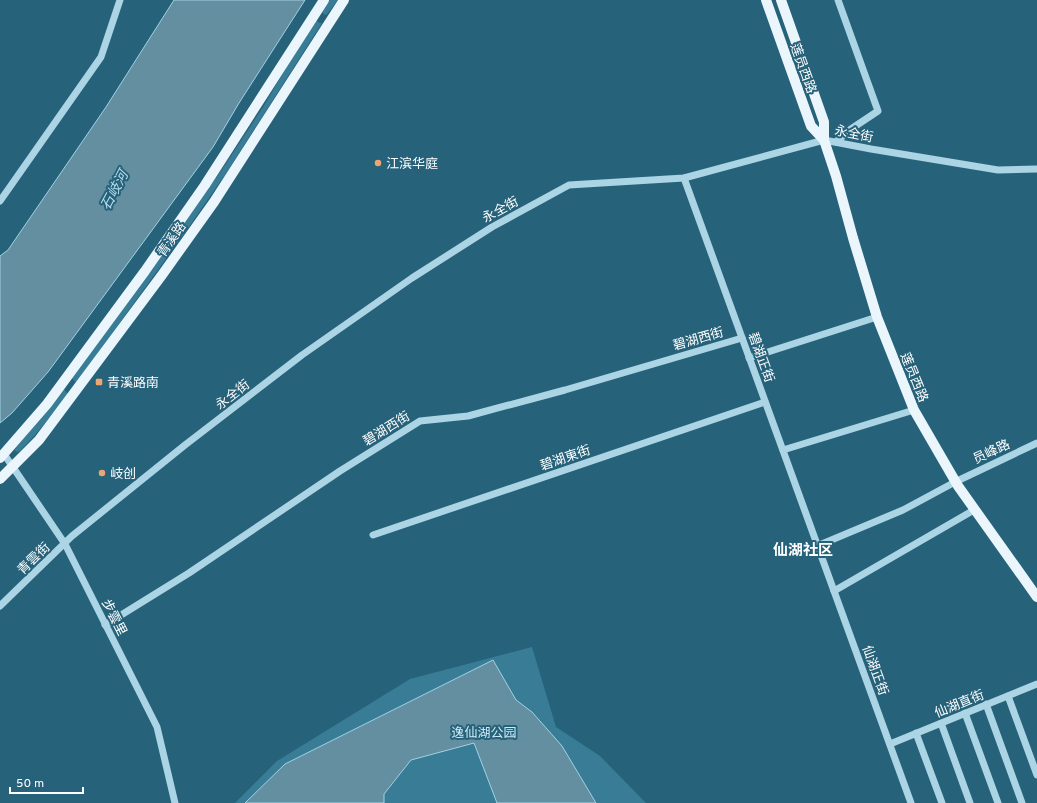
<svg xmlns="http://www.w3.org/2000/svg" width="1037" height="803" viewBox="0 0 1037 803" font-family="Overpass,'Noto Sans SC',sans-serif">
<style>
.green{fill:#387c96}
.water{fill:#648fa0;stroke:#9fd2e4}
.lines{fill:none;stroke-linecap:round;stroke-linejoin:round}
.minor{stroke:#abd4e4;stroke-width:7}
.major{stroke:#eaf6fc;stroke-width:10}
.poi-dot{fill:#eca771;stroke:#27627b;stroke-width:1.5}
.labels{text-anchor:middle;stroke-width:4;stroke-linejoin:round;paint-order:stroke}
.street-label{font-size:13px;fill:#fff;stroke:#27627b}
.poi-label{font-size:13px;fill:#fff;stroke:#27627b;text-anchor:start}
.park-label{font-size:13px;fill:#cde9f3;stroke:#27627b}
.water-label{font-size:14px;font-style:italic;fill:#b6ddec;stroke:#27627b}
.quarter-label{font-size:15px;font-weight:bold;fill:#fff;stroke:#27627b}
</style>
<rect width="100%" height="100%" fill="#27627b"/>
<g class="green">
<path d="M328 0H338L327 14 325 15 322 12Z"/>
<path d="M315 18 319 23H322L227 172 186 231 79 379 75 382 72 378 221 171 265 104Z"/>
<path d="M63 388 67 393H70L35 435 20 451 17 452 15 451V449Z"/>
<path d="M532 647 556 727 600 756 646 803H235L277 761 410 679Z"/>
</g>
<g class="water">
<path d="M174 0H305L239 103 213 147 48 372 12 413 0 423V256L8 250 106 107Z"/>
<path d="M493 660 516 700 532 712 562 746 596 803H497L474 743 411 760 384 794V803H245L285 764Z"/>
</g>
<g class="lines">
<g class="minor">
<path d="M836 142 851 129 878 111 838 0"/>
<path d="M684 178 911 803"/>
<path d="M0 201 101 57 120 0"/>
<path d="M749 358 877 317"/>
<path d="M783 450 914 410"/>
<path d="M4 454 65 544 157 727 175 803"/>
<path d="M373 535 765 402"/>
<path d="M817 546 903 510 955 482 1037 443"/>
<path d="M834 591 974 510"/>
<path d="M0 606 72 536 185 445 302 355 412 278 492 227 569 185 684 178 824 140 871 149 998 170 1037 169"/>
<path d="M105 625 189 573 340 471 420 421 468 416 565 390 742 338"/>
<path d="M1008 696 1037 775"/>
<path d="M986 704 1022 803"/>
<path d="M965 713 998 803"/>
<path d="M941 723 970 803"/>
<path d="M916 733 942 803"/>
<path d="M890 744 1037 684"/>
</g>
<g class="major">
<path d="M766 0 811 126 824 140"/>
<path d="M781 0 824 122V140L836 176 853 238 877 317 914 410 958 486 1037 597"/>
<path d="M0 458 47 404 145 271 205 185 324 0"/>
<path d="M0 479 39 440 162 275 214 202 344 0"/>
</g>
</g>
<g class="poi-dot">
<circle cx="378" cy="163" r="4"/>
<rect x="95" y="378" width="8" height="8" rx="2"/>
<circle cx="102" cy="473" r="4"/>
</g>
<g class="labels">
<g class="street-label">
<text transform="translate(804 68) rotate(70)" y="5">莲员西路</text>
<text transform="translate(854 133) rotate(11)" y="5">永全街</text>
<text transform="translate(500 209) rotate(-29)" y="5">永全街</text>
<text transform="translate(171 239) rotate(-55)" y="5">青溪路</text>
<text transform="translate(698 338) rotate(-16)" y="5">碧湖西街</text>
<text transform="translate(762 357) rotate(70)" y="5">碧湖正街</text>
<text transform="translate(915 377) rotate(68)" y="5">莲员西路</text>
<text transform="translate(232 394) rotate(-38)" y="5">永全街</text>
<text transform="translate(386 428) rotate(-32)" y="5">碧湖西街</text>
<text transform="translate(991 451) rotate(-25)" y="5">员峰路</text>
<text transform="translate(565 457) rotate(-19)" y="5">碧湖東街</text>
<text transform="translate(33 558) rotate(-44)" y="5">青雲街</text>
<text transform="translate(115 617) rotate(63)" y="5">步雲里</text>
<text transform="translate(876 670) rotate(70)" y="5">仙湖正街</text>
<text transform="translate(959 703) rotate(-22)" y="5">仙湖直街</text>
</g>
<g class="poi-label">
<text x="386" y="168">江滨华庭</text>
<text x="107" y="387">青溪路南</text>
<text x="110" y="478">岐创</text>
</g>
<g class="park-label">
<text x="484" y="737">逸仙湖公园</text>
</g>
<g class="water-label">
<text transform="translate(114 190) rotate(-62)" y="5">石岐河</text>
</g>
<g class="quarter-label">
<text x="803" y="555">仙湖社区</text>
</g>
</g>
<path d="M10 787v6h73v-6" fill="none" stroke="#ffffff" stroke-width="2"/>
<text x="16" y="787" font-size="12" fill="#ffffff" stroke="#27627b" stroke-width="3" paint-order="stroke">50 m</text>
</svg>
